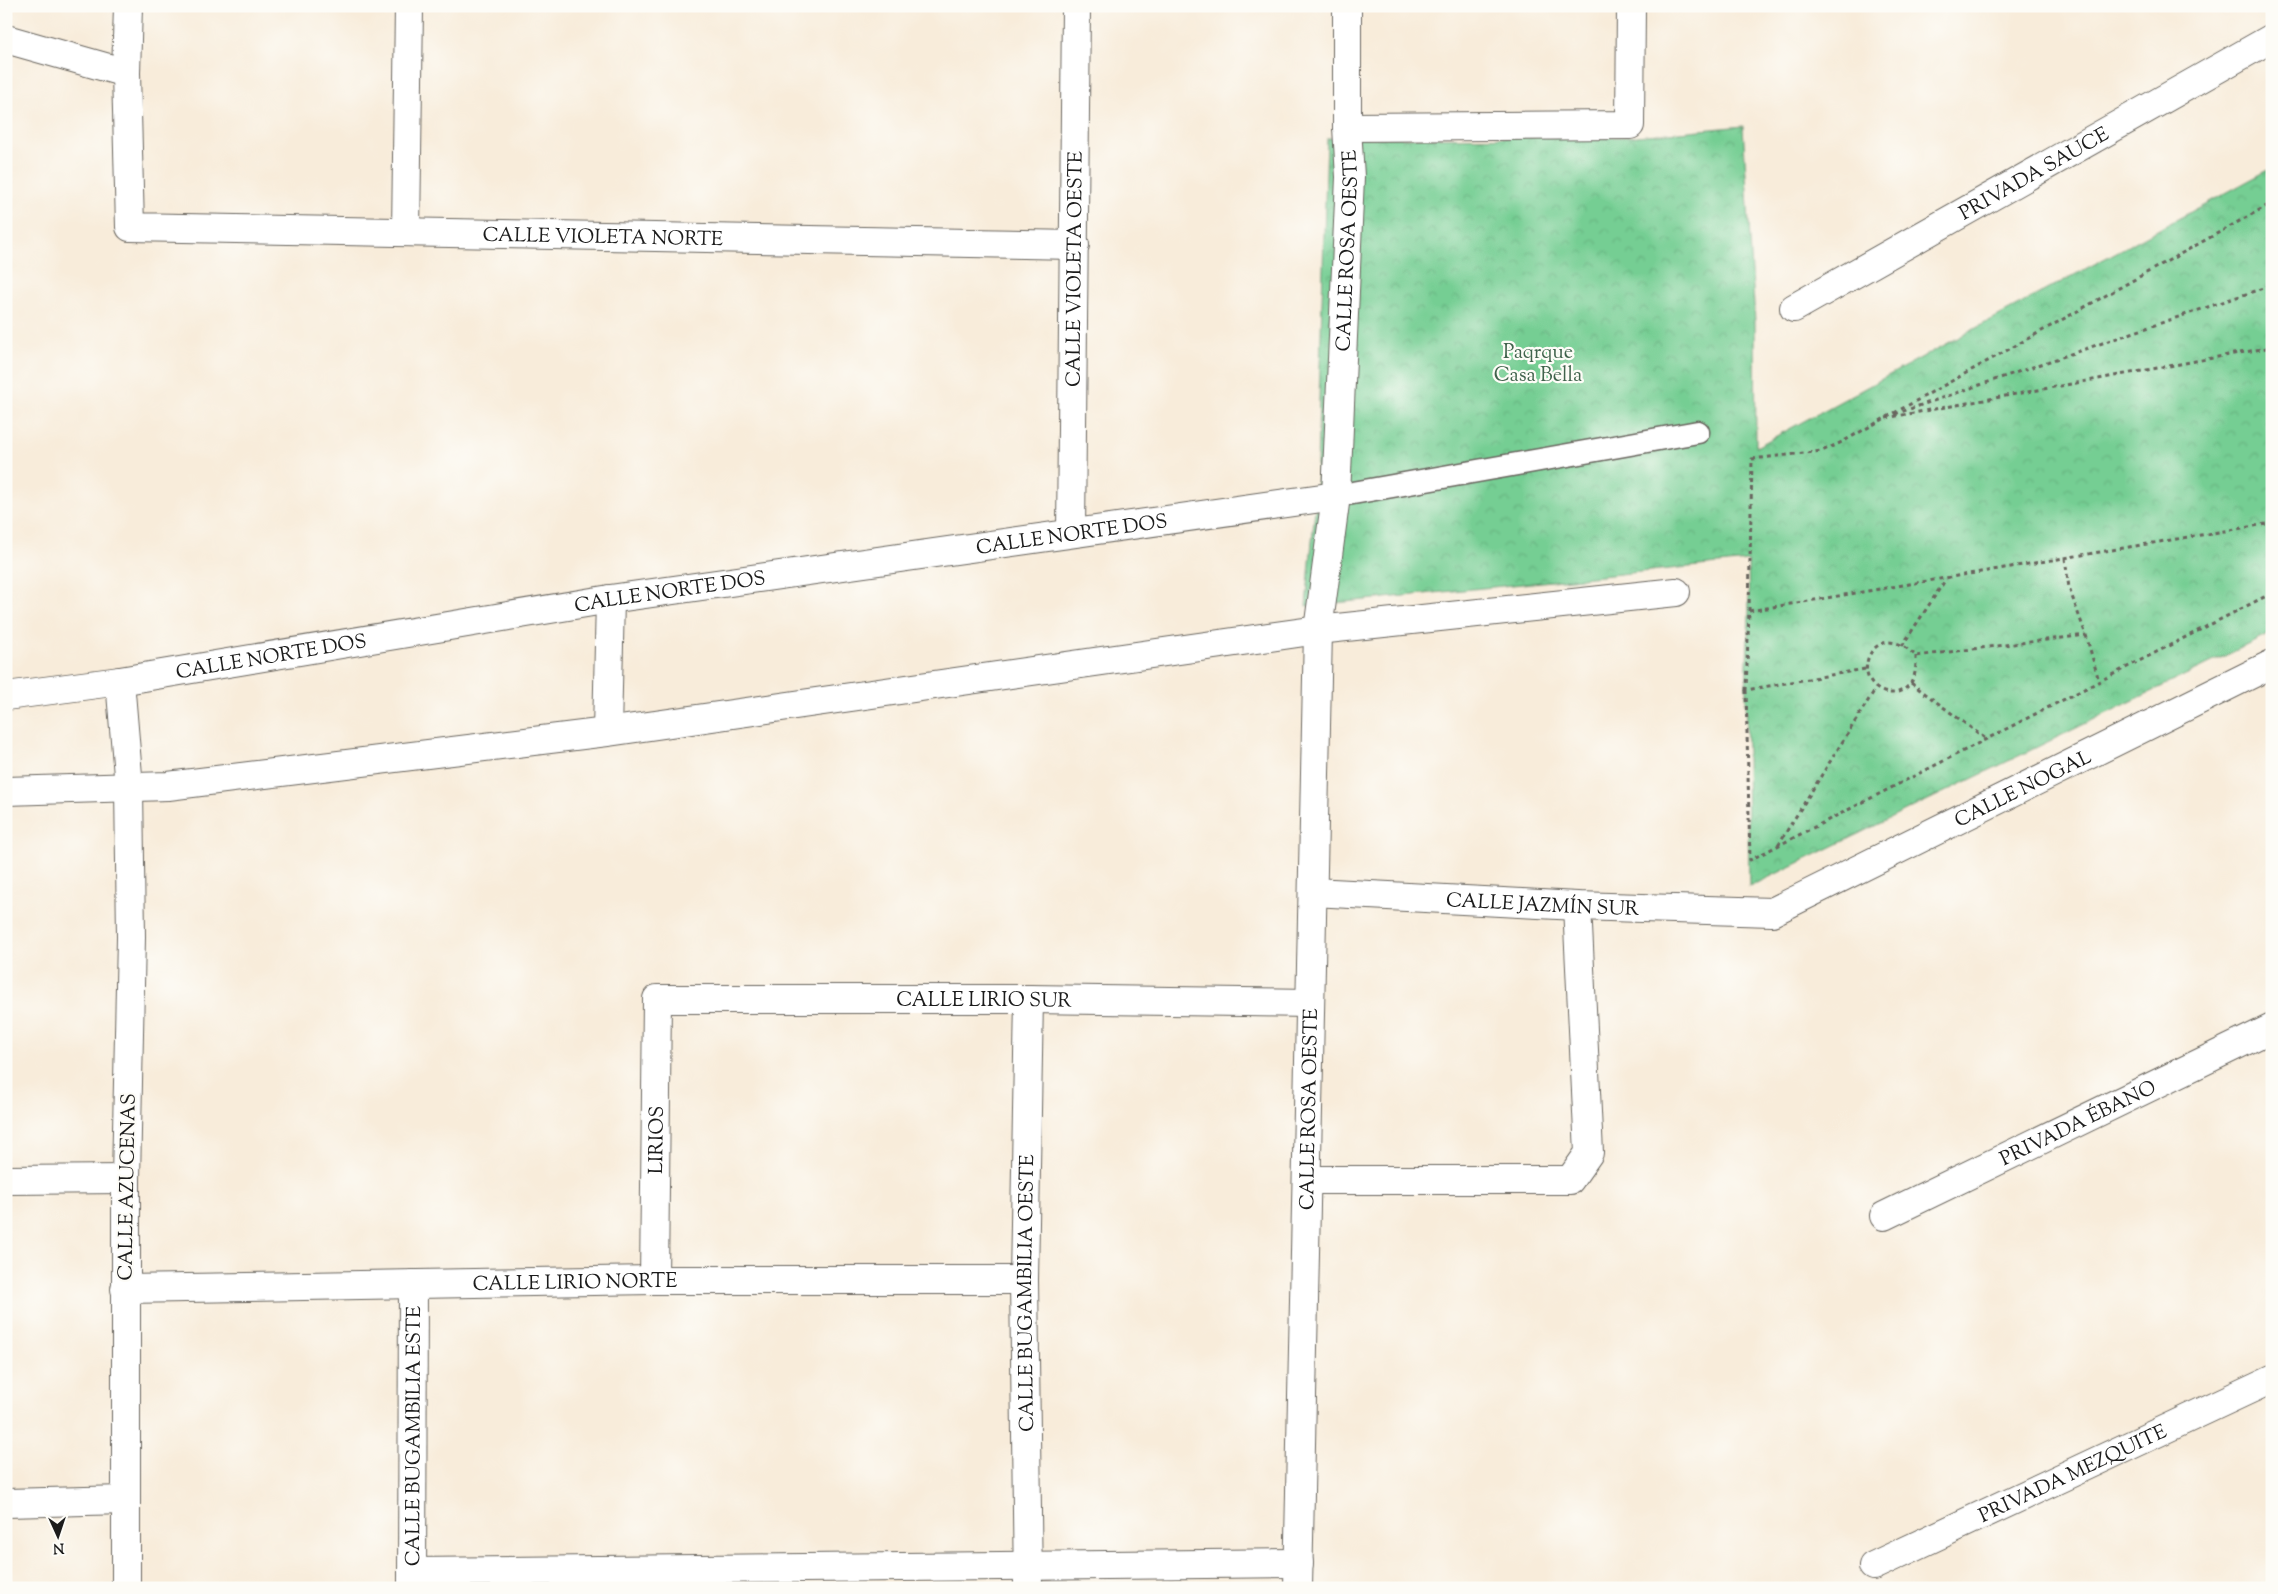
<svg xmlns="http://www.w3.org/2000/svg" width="2278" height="1594" viewBox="0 0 2278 1594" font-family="'Sorts Mill Goudy',serif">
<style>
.park{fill:url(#park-crowns);stroke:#487558}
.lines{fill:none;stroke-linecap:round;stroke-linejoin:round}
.lane-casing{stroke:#69655e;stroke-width:25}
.street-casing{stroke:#69655e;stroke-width:30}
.path{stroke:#69655e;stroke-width:3;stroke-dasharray:4 4;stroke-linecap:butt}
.lane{stroke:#fff;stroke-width:22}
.street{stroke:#fff;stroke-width:28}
.labels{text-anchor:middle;stroke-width:4.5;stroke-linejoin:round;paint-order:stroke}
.street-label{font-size:20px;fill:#1c1c1c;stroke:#fdfcf7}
.park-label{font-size:20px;fill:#40634c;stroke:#fdfcf7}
</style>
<defs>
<pattern id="park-crowns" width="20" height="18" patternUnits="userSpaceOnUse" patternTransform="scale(1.25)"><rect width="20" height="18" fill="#75ce93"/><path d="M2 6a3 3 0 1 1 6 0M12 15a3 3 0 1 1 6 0" fill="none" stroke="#65b07e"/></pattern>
</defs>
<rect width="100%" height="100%" fill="#fdfcf7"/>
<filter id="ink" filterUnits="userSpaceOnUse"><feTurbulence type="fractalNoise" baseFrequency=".02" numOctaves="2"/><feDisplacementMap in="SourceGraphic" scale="10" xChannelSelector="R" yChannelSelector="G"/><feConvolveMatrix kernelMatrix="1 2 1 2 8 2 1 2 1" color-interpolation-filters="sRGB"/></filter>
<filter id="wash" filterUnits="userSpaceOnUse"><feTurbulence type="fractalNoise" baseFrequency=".0096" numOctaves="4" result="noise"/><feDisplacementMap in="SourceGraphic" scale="20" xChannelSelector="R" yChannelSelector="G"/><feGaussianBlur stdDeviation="1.12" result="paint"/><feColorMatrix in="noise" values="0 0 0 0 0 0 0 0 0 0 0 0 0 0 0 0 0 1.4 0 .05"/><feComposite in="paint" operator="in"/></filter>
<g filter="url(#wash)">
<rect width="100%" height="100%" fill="#f8ecda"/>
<path class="park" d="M1743 126 1755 321 1756 447 2272 168V633L1749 887 1746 690 1749 611 1748 561 1306 606 1316 498 1327 138 1626 137Z"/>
</g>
<g filter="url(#ink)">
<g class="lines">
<g class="lane-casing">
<path id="lane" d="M1336 496 1698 432"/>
</g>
<g class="street-casing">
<g id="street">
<path id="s1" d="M128 6 126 73 130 227 1075 245"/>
<path d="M6 39 126 73"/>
<path d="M1347 127 1630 125 1631 6"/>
<path d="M406 232 409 6"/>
<path id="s2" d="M1794 308 2272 38"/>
<path id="s3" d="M1071 533 1076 6"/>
<path d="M120 681 129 787 131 937 126 1179V1588"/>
<path id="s4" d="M6 696 120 681 610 599 1336 496"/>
<path d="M607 732 610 599"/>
<path d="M6 791 168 786 607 732 1318 630 1676 592"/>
<path id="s5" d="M1313 892 1577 906 1772 912 2272 664"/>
<path d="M6 1180 126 1179"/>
<path d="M1307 1180H1570L1589 1153 1577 906"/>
<path id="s6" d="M1884 1216 2272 1028"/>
<path id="s7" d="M654 1280 657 999H1029L1310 1003"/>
<path id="s8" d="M125 1289 654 1280H1024"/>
<path d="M6 1503 125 1500"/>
<path id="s9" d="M1873 1566 2272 1379"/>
<path d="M412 1572 1299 1563"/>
<path id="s10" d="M412 1588 413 1284"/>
<path id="s11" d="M1028 1588 1024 1280 1029 999"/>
<path id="s12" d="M1298 1588 1318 630 1336 496 1350 177 1347 127V6"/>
</g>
</g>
<g class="path">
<path d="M1895 414 2272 285"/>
<path d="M1886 418 2272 347"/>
<path d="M2065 558 2069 588 2086 635 2099 681"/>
<path d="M1749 611 1752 459 1822 451 1842 442 2272 203"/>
<path d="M1902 646 1946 579"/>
<path d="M1916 656C1916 669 1916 682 1903 690 1897 693 1891 694 1884 692 1853 681 1867 635 1896 643 1904 645 1910 651 1916 656L2086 635"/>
<path d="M1865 669 1746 690 1749 611 2272 523"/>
<path d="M1911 683 1986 739"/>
<path d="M1746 690 1750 860 2272 593"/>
<path d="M1778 845 1876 688"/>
</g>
<use href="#lane" class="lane"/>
<use href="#street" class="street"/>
</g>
</g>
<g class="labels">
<g class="street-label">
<text dy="7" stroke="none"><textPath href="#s2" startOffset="275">PRIVADA SAUCE</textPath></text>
<text dy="7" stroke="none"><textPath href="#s1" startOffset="694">CALLE VIOLETA NORTE</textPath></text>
<text dy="7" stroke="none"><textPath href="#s12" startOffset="1339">CALLE ROSA OESTE</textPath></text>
<text dy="7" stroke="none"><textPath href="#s3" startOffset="264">CALLE VIOLETA OESTE</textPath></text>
<text dy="7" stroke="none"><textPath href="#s4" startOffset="1078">CALLE NORTE DOS</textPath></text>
<text dy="7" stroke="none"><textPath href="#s4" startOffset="672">CALLE NORTE DOS</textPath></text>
<text dy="7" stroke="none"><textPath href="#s4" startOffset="268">CALLE NORTE DOS</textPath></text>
<text dy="7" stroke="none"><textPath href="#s5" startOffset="739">CALLE NOGAL</textPath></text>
<text dy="7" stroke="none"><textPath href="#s5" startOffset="230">CALLE JAZMÍN SUR</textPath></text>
<text dy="7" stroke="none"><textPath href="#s7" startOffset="608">CALLE LIRIO SUR</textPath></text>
<text dy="7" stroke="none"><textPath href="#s12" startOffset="479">CALLE ROSA OESTE</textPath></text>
<text dy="7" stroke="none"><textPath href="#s6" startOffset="215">PRIVADA ÉBANO</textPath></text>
<text dy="7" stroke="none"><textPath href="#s7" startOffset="140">LIRIOS</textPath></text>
<text transform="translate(126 1187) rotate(-89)" y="7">CALLE AZUCENAS</text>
<text dy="7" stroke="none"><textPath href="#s8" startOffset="450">CALLE LIRIO NORTE</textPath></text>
<text dy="7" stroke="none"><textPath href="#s11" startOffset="295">CALLE BUGAMBILIA OESTE</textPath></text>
<text dy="7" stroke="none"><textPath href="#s10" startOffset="152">CALLE BUGAMBILIA ESTE</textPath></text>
<text dy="7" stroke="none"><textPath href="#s9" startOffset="220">PRIVADA MEZQUITE</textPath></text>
</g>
<g class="park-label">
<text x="1538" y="358">Paqrque<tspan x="1538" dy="23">Casa Bella</tspan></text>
</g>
</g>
<rect width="2278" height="1594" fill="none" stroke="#fdfcf7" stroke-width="25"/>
<g transform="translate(58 1536) rotate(177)" stroke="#fdfcf7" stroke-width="4" paint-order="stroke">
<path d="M0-4L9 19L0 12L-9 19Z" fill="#1c1c1c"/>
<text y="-8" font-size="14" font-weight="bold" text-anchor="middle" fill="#1c1c1c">N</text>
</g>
</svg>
